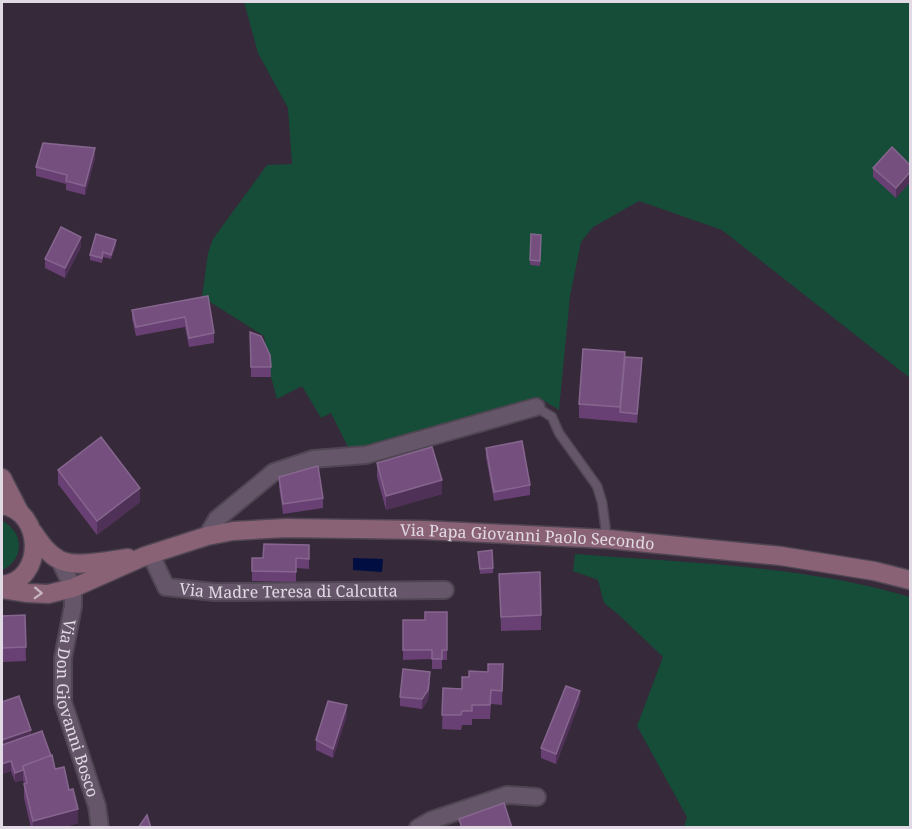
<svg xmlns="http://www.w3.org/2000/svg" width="912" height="829" viewBox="0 0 912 829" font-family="'Noto Serif',serif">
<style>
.green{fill:#154d38}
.water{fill:#000e41}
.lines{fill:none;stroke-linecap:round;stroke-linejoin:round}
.lane-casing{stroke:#504653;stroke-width:11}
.street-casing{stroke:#504653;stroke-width:20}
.secondary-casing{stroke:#504653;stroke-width:21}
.lane{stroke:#655769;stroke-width:8}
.street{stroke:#655769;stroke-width:16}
.secondary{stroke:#8a6276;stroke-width:18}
.wall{fill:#684073}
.shaded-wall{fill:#4f3056}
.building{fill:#75507f;stroke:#86668f;stroke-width:1.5}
.oneway{stroke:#c7b5c3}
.labels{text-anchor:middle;stroke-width:4.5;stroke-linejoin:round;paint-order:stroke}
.street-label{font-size:16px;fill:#e1d9e4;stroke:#2c202f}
</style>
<rect width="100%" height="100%" fill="#362939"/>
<g class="green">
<path d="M244 2H910V378L722 230 639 201 593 227 581 242 570 296 559 410 538 397 350 451 331 413 321 418 302 386 277 399 271 377 264 336 202 297 208 253 213 239 267 165 292 164 288 108 258 53Z"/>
<path d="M2 521C24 531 25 560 2 570Z"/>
<path d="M575 554C687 563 802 565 910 597V827H684L687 817 637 726 663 657 618 614 604 603 598 580 573 571Z"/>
</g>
<path class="water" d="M353 558 383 559 382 572 353 570Z"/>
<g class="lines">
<g class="lane-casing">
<path id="lane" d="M536 407 552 417 559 433 597 486 602 502 607 539"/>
</g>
<g class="street-casing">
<g id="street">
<path d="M207 536 217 519 274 472 313 459 366 455 536 407"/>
<path id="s1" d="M151 555 166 587 215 592 445 590"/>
<path id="s2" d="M60 561 73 588V606L63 658V702L97 806 100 828"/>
<path d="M418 828 432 820 507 795 537 797"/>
</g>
</g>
<g class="secondary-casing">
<g id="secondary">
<path d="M2 478 20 513"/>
<path d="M2 505C44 511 45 581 2 585"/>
<path d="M33 532C40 542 47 553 58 559 73 569 111 560 128 558"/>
<path id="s3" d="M2 589 28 593 48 594 73 588 145 556 207 536 233 531 286 528 424 530 607 539 781 556 874 571 910 580"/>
</g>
</g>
<use href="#lane" class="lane"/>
<use href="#street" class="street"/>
<use href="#secondary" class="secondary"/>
</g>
<g class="wall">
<path d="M95 158 85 195 66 190V184L36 176V167Z"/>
<path d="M910 165V182L896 198 873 177V168Z"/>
<path d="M531 234 541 235 540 266 530 265Z"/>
<path d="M116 245 111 259 103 257 102 263 90 260V255Z"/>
<path d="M81 247 65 278 45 268V259Z"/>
<path d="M208 296 214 333V343L189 347 185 327 136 336 132 319V310Z"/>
<path d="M250 332 270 355 271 377H251Z"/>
<path d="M625 355 626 357 642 368 637 423 579 418V404Z"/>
<path d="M486 448 530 485V495L494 501 486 457Z"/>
<path d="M377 463 442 494 386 510 377 477Z"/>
<path d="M58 470 140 502 97 535 58 484Z"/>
<path d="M279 477 323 498V508L283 514 279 487Z"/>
<path d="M309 545V569L296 568V582L252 581V558H263Z"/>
<path d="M478 552 493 568V573L480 574Z"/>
<path d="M499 574 541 615V630L501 631Z"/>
<path d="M447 612V660H442V669H432V659L403 660V620H425Z"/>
<path d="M25 615 26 661 2 662V616Z"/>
<path d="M503 664 502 705 491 704 490 719H472V725H462L461 730 442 729 443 688 462 689 469 677 488 672Z"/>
<path d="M430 682 428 700 422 709 400 706V697Z"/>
<path d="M2 701 31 734 55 769 78 823 62 828H31L24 798V784L23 780 15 782 11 771 2 774Z"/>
<path d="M580 701 556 764 541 758V748Z"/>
<path d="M347 715 333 758 316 750V740Z"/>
</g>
<g class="shaded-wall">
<path d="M95 148V158L85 195V186Z"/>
<path d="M910 172V182L896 198V188Z"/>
<path d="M81 237V247L65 278V268Z"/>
<path d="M116 240V245L111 259V255Z"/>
<path d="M642 358V368L637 423V414Z"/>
<path d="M442 480V494L386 510V496Z"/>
<path d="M140 488V502L97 535V521Z"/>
<path d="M430 672 428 700 422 709V699Z"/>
<path d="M580 691V701L556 764V754Z"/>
<path d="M347 705V715L333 758V749Z"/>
<path d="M31 730V744L2 754V740Z"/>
<path d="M11 761V771L2 774V764Z"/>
<path d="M23 770V780L15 782V773Z"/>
<path d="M78 809V823L62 828H33V821Z"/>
</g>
<g class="building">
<path d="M43 143 95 148 85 186 66 181 67 175 36 167Z"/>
<path d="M892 147 910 165V172L896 188 873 168Z"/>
<path d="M61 227 81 237 65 268 45 259Z"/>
<path d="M96 234 116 240 111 255 103 252 102 258 90 255Z"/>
<path d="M531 234 541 235 540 261 530 260Z"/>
<path d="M208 296 214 333 189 338 185 317 136 327 132 310Z"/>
<path d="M250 332 261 336 270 355 271 367H251Z"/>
<path d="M583 349 625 352 620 407 579 404Z"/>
<path d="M625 357 642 358 637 414 620 412Z"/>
<path d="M101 437 140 488 97 521 58 470Z"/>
<path d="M522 441 530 485 494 492 486 448Z"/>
<path d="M432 447 442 480 386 496 377 463Z"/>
<path d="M318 466 323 498 283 504 279 477Z"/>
<path d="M264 544 309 545V559L296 558V572L252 571V558H263Z"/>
<path d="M492 550 493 568 480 569 478 552Z"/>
<path d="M540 572 541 615 501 617 499 574Z"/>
<path d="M425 612H447V650H442V659H432V650H403V620H425Z"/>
<path d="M25 615 26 647 2 648V616Z"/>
<path d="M488 664H503L502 691 491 690 490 705H472V711H462L461 715H442L443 688 462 689V677H469V671L488 672Z"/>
<path d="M403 669 430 672 428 690 422 699 400 697Z"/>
<path d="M566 686 580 691 556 754 541 748Z"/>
<path d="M19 696 31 730 2 740V701V702Z"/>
<path d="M328 701 347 705 333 749 316 740Z"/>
<path d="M42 731 51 756 23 766V770L15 773 11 761 2 764V745Z"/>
<path d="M52 755 55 769 64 767 69 790 73 789 78 809 33 821 24 784 27 783 23 766Z"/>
<path d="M504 803 512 828H462L459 819Z"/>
<path d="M147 815 151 828H138Z"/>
</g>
<defs><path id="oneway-chevron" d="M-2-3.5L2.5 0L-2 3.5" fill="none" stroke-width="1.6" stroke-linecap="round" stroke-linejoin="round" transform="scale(1.5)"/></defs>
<use class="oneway" href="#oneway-chevron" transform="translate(38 593) rotate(2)"/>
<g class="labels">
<g class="street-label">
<text dy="6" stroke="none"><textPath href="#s3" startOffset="537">Via Papa Giovanni Paolo Secondo</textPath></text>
<text dy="6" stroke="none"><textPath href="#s1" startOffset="158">Via Madre Teresa di Calcutta</textPath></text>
<text dy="6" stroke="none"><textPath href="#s2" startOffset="153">Via Don Giovanni Bosco</textPath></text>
</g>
</g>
<rect width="912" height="829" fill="none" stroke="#e1d9e4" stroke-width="6"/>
</svg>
